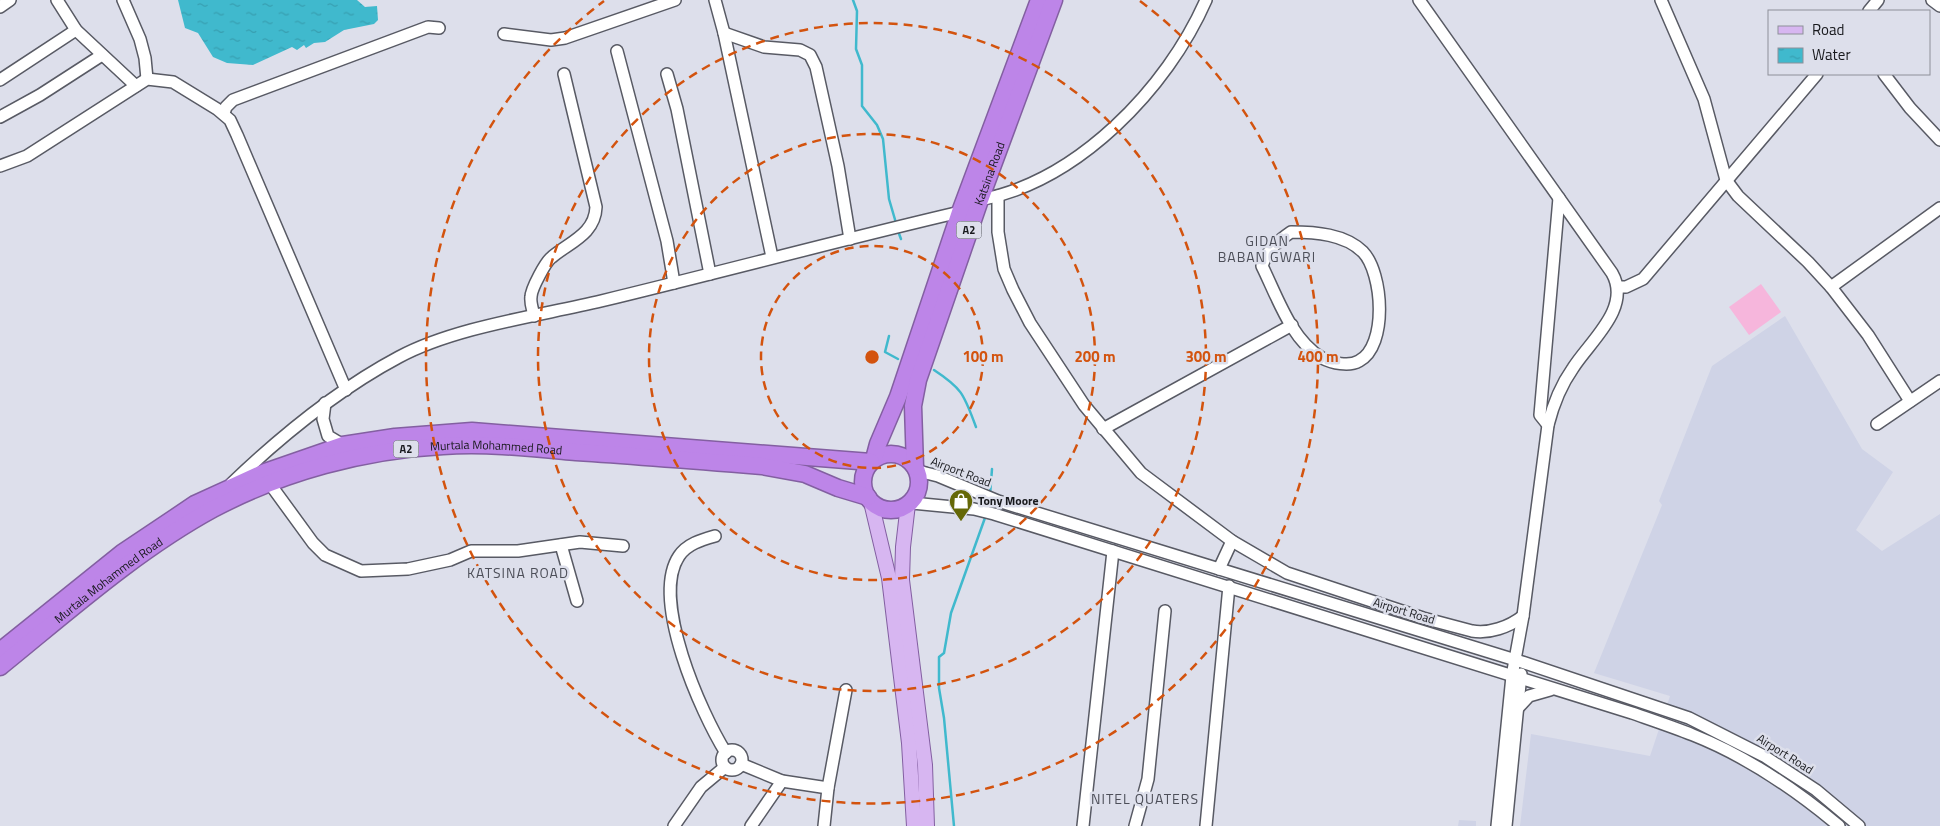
<svg xmlns="http://www.w3.org/2000/svg" width="1940" height="826" viewBox="0 0 1940 826" font-family="'Titillium Web',sans-serif">
<style>
.built{fill:#cfd3e6}
.pitch{fill:#f6b6dc}
.water{fill:url(#water-ripples)}
.lines{fill:none;stroke-linecap:round;stroke-linejoin:round}
.stream{stroke:#40b9cd;stroke-width:2.5}
.minor-casing{stroke:#585a64;stroke-width:14}
.major-casing{stroke:#835fa1;stroke-width:16}
.highway-casing{stroke:#835fa1;stroke-width:19}
.minor{stroke:#fff;stroke-width:11}
.major{stroke:#d7b6f1;stroke-width:14}
.highway{stroke:#bd85e8;stroke-width:16}
.ring{fill:none;stroke:#d3530e;stroke-width:2.5;stroke-dasharray:9 6}
.labels{text-anchor:middle;stroke-width:5;stroke-linejoin:round;paint-order:stroke}
.shield{fill:#dddfeb;stroke:#53545b;stroke-width:1}
.shield-label{font-size:11px;font-weight:bold;fill:#18191d}
.street-label{font-size:12px;fill:#18191d;stroke:#dddfeb}
.poi-label{font-size:12px;font-weight:bold;fill:#18191d;stroke:#dddfeb;text-anchor:start}
.neighbourhood-label{font-size:14px;letter-spacing:1px;fill:#4d4f59;stroke:#dddfeb}
.centre{fill:#d3530e;stroke:#dddfeb;stroke-width:2.5}
.ring-label{font-size:15px;text-anchor:middle;font-weight:bold;fill:#d3530e;stroke:#dddfeb;stroke-width:5;stroke-linejoin:round;paint-order:stroke}
</style>
<defs>
<pattern id="water-ripples" width="26" height="14" patternUnits="userSpaceOnUse" patternTransform="scale(1.25)"><rect width="26" height="14" fill="#40b9cd"/><path d="M2 4q2-2 4 0t4 0M15 11q2-2 4 0t4 0" fill="none" stroke="#379eb0"/></pattern>
</defs>
<rect width="100%" height="100%" fill="#dddfeb"/>
<g class="built">
<path d="M1785 316 1862 449 1893 472 1856 530 1882 551 1940 514V826H1520L1531 734 1650 756 1670 696 1594 673 1662 505 1659 501 1712 366Z"/>
<path d="M1459 820 1476 821V826H1458Z"/>
</g>
<path class="pitch" d="M1761 284 1781 312 1749 335 1729 307Z"/>
<path class="water" d="M178 0H357L365 7 377 6 378 20 374 24 344 30 325 42 314 43 306 48 304 45 297 50 292 47 253 65 227 63 213 57 198 33 185 28Z"/>
<g class="lines">
<g class="stream">
<path d="M853 0 857 11 856 49 862 65V106L877 125 883 139 889 199 896 223"/>
<path d="M898 231 901 239"/>
<path d="M889 336 885 352 898 359"/>
<path d="M934 370C963 389 964 395 976 427"/>
<path d="M990 495 992 469"/>
<path d="M954 826 944 718 939 688V657L944 653 951 613 986 515"/>
</g>
<g class="minor-casing">
<g id="minor">
<path d="M57 0 76 30 136 86"/>
<path d="M123 0 140 39 145 58 147 79"/>
<path d="M715 0 724 33 772 257"/>
<path d="M1419 0 1612 273C1632 308 1590 341 1573 368 1561 385 1553 405 1548 425L1523 616 1512 676 1497 826"/>
<path d="M1661 0 1704 99 1726 180 1738 196 1808 262 1831 287 1868 335 1910 401"/>
<path d="M1932 0 1940 6"/>
<path d="M0 7 10 0"/>
<path d="M1869 11 1878 0"/>
<path d="M724 33 764 47 800 50 810 55 816 67 838 166 850 239"/>
<path d="M504 34 551 40 565 38 675 0"/>
<path d="M617 51 667 241 674 283"/>
<path d="M667 74 677 109 710 274"/>
<path d="M1884 74 1910 108 1940 140"/>
<path d="M0 80 76 30"/>
<path d="M224 113 226 107 233 100 428 27 439 28"/>
<path d="M0 117 40 95 102 55"/>
<path d="M0 166 27 156 147 79 173 82 217 109 230 120 237 135 346 390"/>
<path d="M998 196V232L1004 269 1013 290 1030 323 1084 405 1141 473 1232 541 1287 573 1423 618 1472 631C1489 634 1509 627 1523 616"/>
<path d="M980 200C1078 181 1167 89 1206 0"/>
<path d="M1291 232C1315 232 1345 234 1363 252 1383 273 1388 346 1359 361 1349 367 1332 363 1322 358 1291 340 1277 296 1262 266 1267 250 1278 241 1291 232Z"/>
<path d="M1618 287H1626L1643 279 1817 74"/>
<path d="M1831 287 1940 208"/>
<path d="M534 316C533 310 530 303 531 297 531 289 546 261 552 257 570 242 595 234 596 207L564 74"/>
<path d="M325 403 323 419 328 436 343 445"/>
<path d="M1877 424 1940 381"/>
<path d="M1548 425 1540 415 1559 198"/>
<path d="M1103 429 1292 325"/>
<path d="M918 471 938 476 998 501 1522 662 1689 718 1764 756 1816 790 1859 826"/>
<path d="M231 484C281 436 337 390 399 357 455 327 538 316 601 301 721 272 840 240 960 212"/>
<path d="M270 484 313 543 325 555 361 571 408 569 450 560 471 551H518L580 542 623 546"/>
<path d="M912 503 974 509 994 514 1632 713C1652 720 1673 727 1693 735 1746 756 1796 790 1839 826"/>
<path d="M715 536C701 540 687 544 679 556 650 599 701 713 726 753"/>
<path d="M561 545 577 601"/>
<path d="M1219 569 1232 541"/>
<path d="M1516 710 1529 696 1550 690"/>
<circle cx="732" cy="760" r="10"/>
<path d="M741 764 782 781 828 788"/>
<path d="M674 826 701 787 725 767"/>
<path d="M751 826 782 781"/>
<path d="M824 826 828 788 846 690"/>
<path d="M1083 826 1113 551"/>
<path d="M1135 826 1148 779 1165 611"/>
<path d="M1206 826 1229 586"/>
<path d="M1506 826 1521 674"/>
</g>
</g>
<g class="major-casing">
<g id="major">
<path d="M871 502 889 578 909 743 914 826"/>
<path d="M908 504 903 547 902 580 925 765 927 826"/>
</g>
</g>
<g class="highway-casing">
<g id="highway">
<circle cx="891" cy="482" r="28"/>
<path d="M874 459 878 444 898 397 960 212 1039 0"/>
<path id="s1" d="M915 467 913 406 918 380 980 200 1054 0"/>
<path d="M0 651 122 553 195 504 265 472 343 445 395 437 472 431 871 462"/>
<path id="s2" d="M0 667C68 612 136 551 213 509 283 472 364 450 443 446 487 443 532 448 576 452 638 456 700 461 762 466L805 474 838 488 868 497"/>
</g>
</g>
<use href="#minor" class="minor"/>
<use href="#major" class="major"/>
<use href="#highway" class="highway"/>
</g>
<g class="ring">
<circle cx="872" cy="357" r="111"/>
<circle cx="872" cy="357" r="223"/>
<circle cx="872" cy="357" r="334"/>
<path d="M1140 1A446 446 0 1 1 604 1"/>
</g>
<defs>
<g id="shop-pin" transform="scale(1.25)"><path d="M0 17L-7.5 6A9.5 9.5 0 1 1 7.5 6Z" fill="#656807" stroke="#dddfeb"/><path d="M-5-2.5h2.3a2.7 3.5 0 0 1 5.4 0H5L5.5 6h-11ZM-1.5-2.5h3a1.5 2.3 0 0 0-3 0Z" fill="#fff"/></g>
</defs>
<g fill-rule="evenodd">
<use href="#shop-pin" x="961" y="501"/>
</g>
<g class="labels">
<g class="shield">
<rect x="956.5" y="221.5" width="25" height="17" rx="4"/>
<rect x="393.5" y="440.5" width="25" height="17" rx="4"/>
</g>
<g class="shield-label">
<text x="969" y="234">A2</text>
<text x="406" y="453">A2</text>
</g>
<g class="street-label">
<text dy="4" stroke="none"><textPath href="#s1" startOffset="306">Katsina Road</textPath></text>
<text dy="4" stroke="none"><textPath href="#s2" startOffset="559">Murtala Mohammed Road</textPath></text>
<text transform="translate(961 472) rotate(21)" y="4">Airport Road</text>
<text dy="4" stroke="none"><textPath href="#s2" startOffset="139">Murtala Mohammed Road</textPath></text>
<text transform="translate(1404 611) rotate(17)" y="4">Airport Road</text>
<text transform="translate(1785 754) rotate(32)" y="4">Airport Road</text>
</g>
<g class="poi-label">
<text x="978" y="505">Tony Moore</text>
</g>
<g class="neighbourhood-label">
<text x="1267" y="246">GIDAN<tspan x="1267" dy="16">BABAN GWARI</tspan></text>
<text x="518" y="578">KATSINA ROAD</text>
<text x="1145" y="804">NITEL QUATERS</text>
</g>
</g>
<circle cx="872" cy="357" r="8" class="centre"/>
<g class="ring-label">
<text x="983" y="362">100 m</text>
<text x="1095" y="362">200 m</text>
<text x="1206" y="362">300 m</text>
<text x="1318" y="362">400 m</text>
</g>
<rect x="1768" y="10" width="162" height="65" fill="#dddfeb" stroke="#8e9099"/>
<rect x="1778" y="26" width="25" height="8" fill="#d7b6f1" stroke="#8e9099"/>
<text x="1812" y="35" font-size="15" fill="#18191d">Road</text>
<rect x="1778" y="48" width="25" height="15" fill="url(#water-ripples)" stroke="#8e9099"/>
<text x="1812" y="60" font-size="15" fill="#18191d">Water</text>
</svg>
